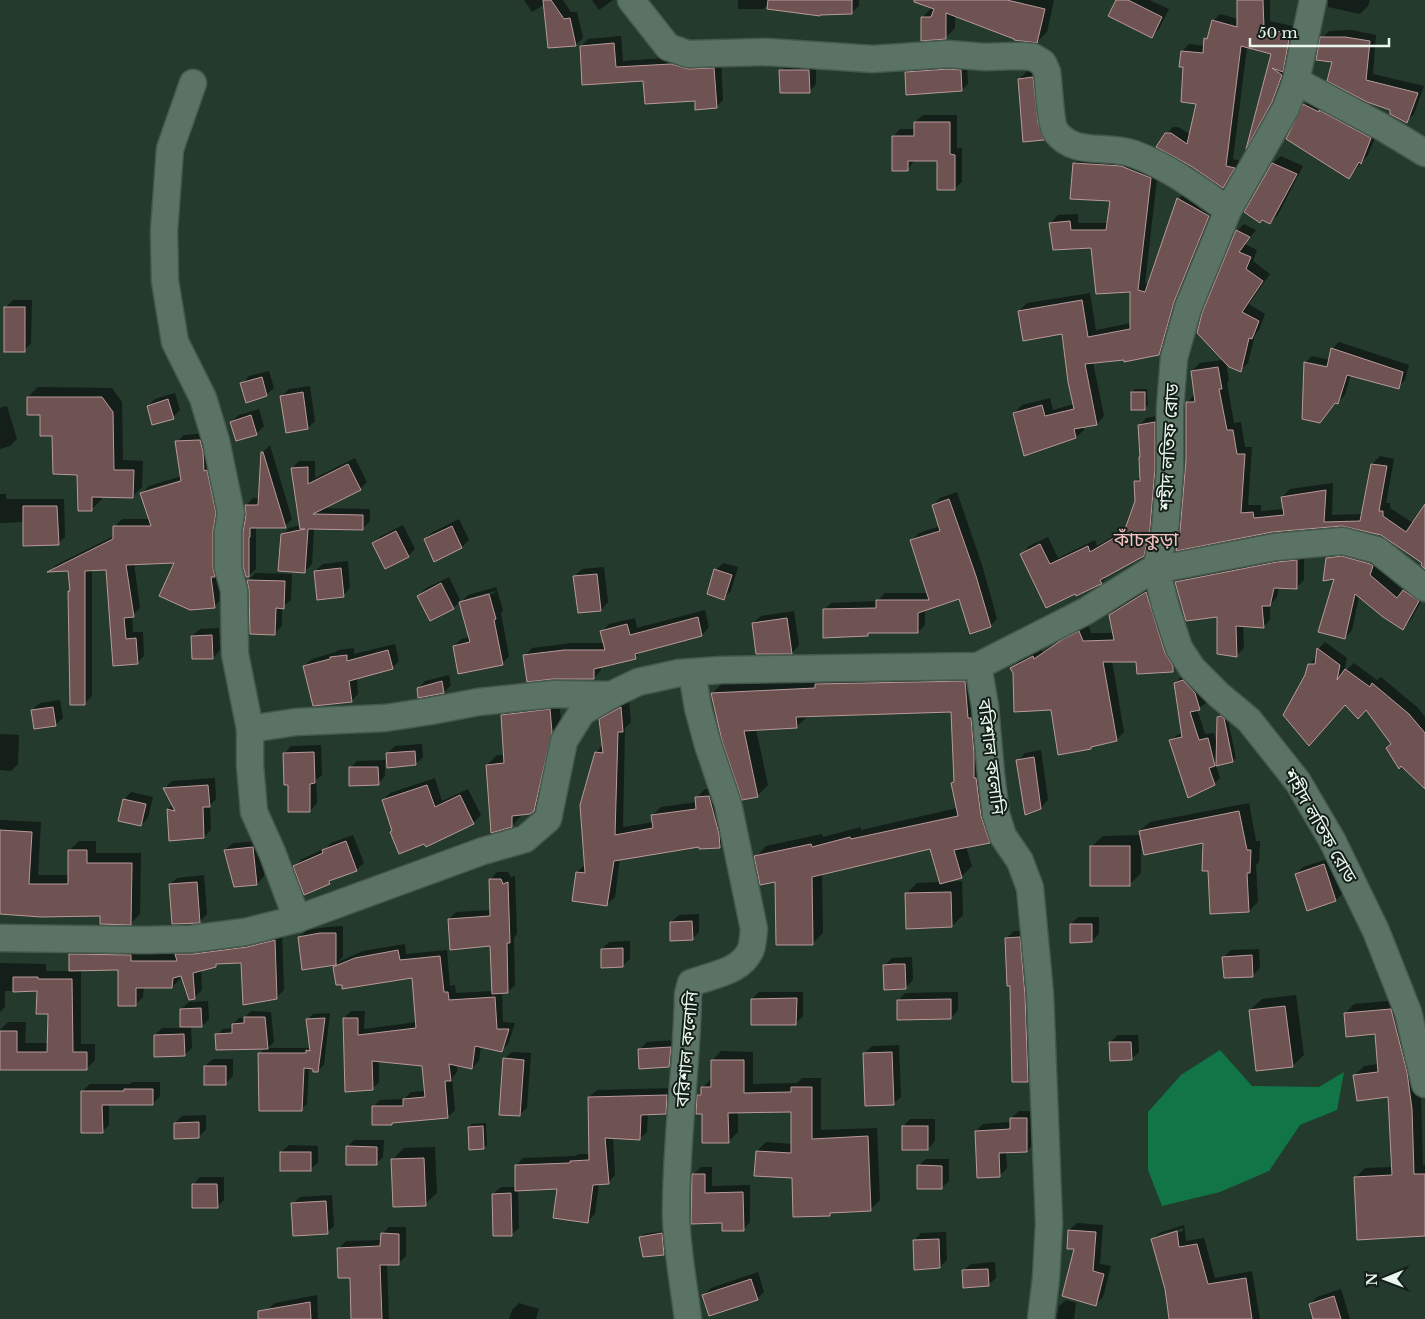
<svg xmlns="http://www.w3.org/2000/svg" width="1425" height="1319" viewBox="0 0 1425 1319" font-family="'Libre Baskerville','Noto Sans Bengali',serif">
<style>
.water{fill:#117548}
.shadow{fill:#0007;fill-rule:evenodd}
.building{fill:#6f5353;stroke:#b99a99}
.lines{fill:none;stroke-linecap:round;stroke-linejoin:round}
.minor-casing{stroke:#45594d;stroke-width:29}
.minor{stroke:#5b7364;stroke-width:26}
.labels{text-anchor:middle;stroke-width:4;stroke-linejoin:round;paint-order:stroke}
.street-label{font-size:18px;fill:#eaf7ee;stroke:#151f19}
.neighbourhood-label{font-size:19px;fill:#f6c2c1;stroke:#151f19}
</style>
<rect width="100%" height="100%" fill="#243a2d"/>
<path class="water" d="M1220 1050 1252 1086 1319 1087 1344 1072 1337 1110 1300 1125 1269 1171 1220 1192 1162 1206 1148 1170V1112L1181 1075Z"/>
<g class="shadow">
<path d="M524 0H563L571 12H577L583 38 576 45 545 4 532 12Z"/>
<path d="M592 0H613L599 10Z"/>
<path d="M738 0H771V1L764 9H738Z"/>
<path d="M787 0H859V6L851 13Z"/>
<path d="M939 0H1054L1047 32 1037 42 955 16V28L945 38 923 17Z"/>
<path d="M1117 0H1149L1169 9 1159 29 1152 36Z"/>
<path d="M1238 0H1270V21L1297 27 1288 68 1279 93 1252 140 1248 145 1273 53 1247 47 1233 159 1241 161 1230 180 1223 187 1166 134 1173 127H1178L1190 134 1198 103 1185 66 1182 51 1189 44 1205 46 1206 39 1210 35 1213 21 1220 14 1238 19Z"/>
<path d="M1328 0H1370L1368 6 1360 14 1328 7Z"/>
<path d="M1352 30 1376 35 1373 74 1424 86 1414 114 1407 121 1334 61 1322 38 1329 31Z"/>
<path d="M621 36 623 61 679 57 721 62 723 100 716 107 645 79 583 83 581 46 588 39Z"/>
<path d="M816 63V84L809 92 781 71 788 64Z"/>
<path d="M967 64 968 84 962 90 906 72 912 66Z"/>
<path d="M1044 67 1054 128 1043 139 1019 79 1031 68Z"/>
<path d="M1312 97 1378 131 1368 155 1348 178 1304 105Z"/>
<path d="M923 115H957V148H962V182L954 189 938 160H915L908 169 893 137 900 129H915V122Z"/>
<path d="M1082 156 1158 170 1145 283 1149 284 1178 199 1186 192 1216 208 1167 346 1159 354 1093 362 1104 416 1097 424 1083 426 1084 430 1076 437 1014 413 1022 405 1050 398 1053 410 1074 404 1063 332 1019 311 1027 303 1090 293 1096 330 1131 323V291L1092 247 1051 223 1058 215 1078 214V223H1108L1111 200 1074 164Z"/>
<path d="M1281 156 1303 166 1278 215 1270 222 1246 212 1273 163Z"/>
<path d="M1244 224 1256 230 1245 244 1257 250 1253 261 1270 274 1249 304 1265 314 1259 330 1255 335 1248 363 1240 370 1226 363 1229 380 1227 383 1234 423 1241 422 1245 447H1252L1248 505H1261V511L1284 509 1282 497 1290 489 1333 483 1332 515 1363 514 1372 464 1380 456 1394 459 1386 503H1390V508L1413 523 1425 509V568L1424 563 1382 534 1347 525 1181 532 1187 460V403L1195 394 1192 371 1200 363 1223 360 1237 231Z"/>
<path d="M13 300H32L31 343 24 351 6 307Z"/>
<path d="M1339 342 1409 365 1405 380 1398 387 1351 374 1345 395 1338 402H1336L1326 414 1306 362 1312 356 1330 360 1332 349ZM1310 362 1334 367 1333 370 1310 365Z"/>
<path d="M269 371 274 388 266 395 242 384 249 376Z"/>
<path d="M310 386 315 421 308 428 282 396 289 389Z"/>
<path d="M38 387 112 388 122 402 123 460 143 461 142 487 132 497 102 496V499L92 509 78 474 41 414 28 397Z"/>
<path d="M1135 389H1147L1148 405 1144 409 1132 392Z"/>
<path d="M175 393 180 410 173 417 148 406 155 399Z"/>
<path d="M7 406 17 439 10 446 0 449V408Z"/>
<path d="M259 409 264 426 257 433 237 439 231 422 239 415Z"/>
<path d="M1162 415 1150 548 1143 555 1108 575 1101 583 1022 554 1029 546 1048 537 1058 558 1095 540 1097 546 1127 528 1136 501 1135 482 1141 476 1142 456 1139 426 1146 418Z"/>
<path d="M207 433 223 505 219 572 222 599 214 606 176 562 134 563 140 608 132 616 133 632H143L144 656 137 663 114 664 108 569H92V696L85 703 69 570 50 571 56 565 114 536V527L122 519H150L142 493 149 486 182 476 177 442 184 435ZM187 478 188 480 149 492V489Z"/>
<path d="M270 445 292 519 285 526H257L256 530V569L248 576 246 506 253 498H260L262 453Z"/>
<path d="M355 458 367 482 360 489 323 508 370 509V521L363 528H314L312 564 305 571 282 535 289 528 301 525 292 468 299 461H315V478Z"/>
<path d="M957 492 983 568 997 619 990 626 960 598 925 609V625L918 632H871L867 635 824 610 831 603 877 601 885 593H928L911 541 919 533 940 526 933 505 940 498Z"/>
<path d="M0 494H6V499H64L65 537 58 544 24 522 0 523Z"/>
<path d="M459 519 469 540 462 547 425 539 433 532Z"/>
<path d="M403 525 415 549 408 556 373 544 381 536Z"/>
<path d="M1334 551 1379 558 1377 568 1404 591 1411 583 1425 595 1410 621 1402 629 1359 597 1352 630 1345 638 1336 578 1327 558Z"/>
<path d="M1304 553V580L1297 587H1279L1277 597 1270 605V620L1263 627 1243 625 1244 648 1237 655 1218 615 1176 582 1183 575Z"/>
<path d="M348 561 350 588 343 596 315 571 323 564Z"/>
<path d="M723 563 738 567 731 591 724 598 716 570Z"/>
<path d="M604 567 608 602 601 610 574 577 582 569Z"/>
<path d="M255 573 292 574 291 600 282 607V626L274 634 250 590 248 581Z"/>
<path d="M449 577 461 602 468 595 496 587 503 610 501 613 509 656 502 664 454 646 461 639 470 637 460 602 453 608 419 596 426 588ZM495 591V593L467 601V599Z"/>
<path d="M1155 585 1181 663 1172 671 1138 660 1112 661 1124 732 1116 740 1093 745 1090 748 1014 673 1012 668 1020 660 1041 649 1043 652 1073 632 1088 624 1091 633H1113L1110 615 1118 607Z"/>
<path d="M705 610 709 627 702 635 643 650 635 658 601 666V670L594 678 525 656 532 648 572 643H605L602 631 609 624 635 618 637 628Z"/>
<path d="M794 611 799 645 792 653 753 623 761 616Z"/>
<path d="M219 628 220 650 213 658 192 636 200 629Z"/>
<path d="M1325 642 1347 658 1344 672 1354 663 1377 680 1381 677 1418 708 1425 717V787L1366 709 1346 704 1307 676 1309 665 1316 657 1318 649Z"/>
<path d="M395 644 399 661 392 668 357 678 358 694 351 701 304 666 312 659 336 652 338 650 354 648V654Z"/>
<path d="M975 671 1000 832 989 842 966 847 972 866 961 877 949 882 962 881 963 915 952 926 906 894 917 883 941 882 931 847 822 873 823 933 812 944 777 881 756 857 766 846 822 834 823 837 861 827V830L957 808 952 783 955 780 952 711 807 717 796 727 756 729 768 785 758 795 712 693 723 683Z"/>
<path d="M449 675 451 685 444 692 418 689 425 681Z"/>
<path d="M1190 675 1201 686 1206 703 1197 709 1205 734 1214 733 1217 745 1218 717 1221 714 1227 715 1236 758 1232 761 1216 765 1220 778 1214 784 1171 741 1177 735 1183 733 1175 683 1181 677Z"/>
<path d="M60 700 63 718 55 725 32 710 40 703Z"/>
<path d="M559 700 561 722 544 800 533 810 521 814V816L512 826 487 765 497 755H505L502 715 512 705Z"/>
<path d="M629 700 631 722 625 728 623 827 654 822 653 815 661 807 697 802V797L705 789 717 788 728 838 719 846H700L620 858 615 897 606 905 577 872 586 864 596 752 603 745 601 720 609 711Z"/>
<path d="M0 734 19 735 18 764 11 771 0 770Z"/>
<path d="M422 744 423 757 416 764 387 754 395 746Z"/>
<path d="M321 745 322 775 316 780 317 803 310 811 289 783 284 754 291 746Z"/>
<path d="M1041 750 1048 800 1040 808 1018 761 1025 753Z"/>
<path d="M385 760V776L378 784 350 768 357 761Z"/>
<path d="M215 778 216 799 210 805 211 830 204 837 170 840 168 809 173 804 165 788 172 781Z"/>
<path d="M435 778 442 801 468 789 481 815 473 823 426 846 425 842 383 800 390 793Z"/>
<path d="M131 792 153 797 148 818 141 825 124 800Z"/>
<path d="M1249 803 1256 841H1260L1259 862 1256 865 1258 902 1249 911 1209 870 1204 842 1141 840V873L1130 884 1091 847 1103 836 1141 835 1140 831 1150 822Z"/>
<path d="M0 820 41 822 38 875H69V851L79 841H96V853H141L140 914 130 924 102 915 0 913Z"/>
<path d="M353 835 364 863 356 870 334 878 330 883 305 893 295 866 302 859 326 848 331 843Z"/>
<path d="M261 841 264 876 257 884 225 850 233 843Z"/>
<path d="M1331 858 1343 893 1336 900 1296 874 1303 867Z"/>
<path d="M497 872H508L511 877 515 876 517 934 514 938 515 985 508 992H502L503 1022 515 1023 508 1044 501 1051 481 1046 479 1061 472 1068 457 1064V1072L452 1078 455 1110 448 1117 373 1107 380 1100 404 1099 411 1092 425 1091 423 1065 379 1060V1082L372 1089 344 1018 351 1011H365L364 1029 417 1022 413 977 343 984 335 968 339 963 303 968 299 938 307 930 328 927 343 926V956L338 962 363 951 405 944 406 954 447 950 450 986 455 985 456 993 493 991 491 945 449 919 456 912 491 910 490 880Z"/>
<path d="M204 875 207 914 200 921 174 923 170 885 177 878Z"/>
<path d="M699 914V932L692 939 671 922 679 915Z"/>
<path d="M1078 917H1099V934L1092 941 1071 924Z"/>
<path d="M1014 931H1027L1035 1073 1028 1080 1012 985 1006 939Z"/>
<path d="M282 933 284 990 276 998 242 961 218 963 216 965 201 969 202 990 194 998 182 974 180 975V979L172 987 144 986 143 997 135 1005 119 969 81 970V1044H95V1060L86 1069H0V1030L8 1022H26L25 1043H49V1013L38 990 5 991V1007L0 1012V963L46 964V971H70V954L78 946 138 947 139 953 178 954 185 947Z"/>
<path d="M630 941V959L622 966 602 949 609 942Z"/>
<path d="M1259 949 1260 968 1253 975 1224 957 1231 950Z"/>
<path d="M912 957 913 980 906 987 885 965 892 958Z"/>
<path d="M759 992H803V1016L796 1023 752 999Z"/>
<path d="M958 992V1010L951 1018 898 1001 905 993Z"/>
<path d="M1296 995 1304 1055 1292 1066 1250 1010 1262 999Z"/>
<path d="M1400 1000 1416 1063 1421 1100 1423 1165H1425V1235L1355 1178 1365 1168 1392 1167 1390 1096 1354 1076 1364 1066 1378 1064 1376 1033 1345 1014 1354 1004Z"/>
<path d="M208 1001 209 1019 202 1026H191L192 1048 184 1055 155 1035 162 1028H181V1009L189 1002Z"/>
<path d="M251 1011 271 1012 274 1042 268 1048H309L311 1047 308 1019 313 1014 330 1013 324 1065 318 1070 309 1068 307 1104 301 1109 260 1053 265 1048 217 1035 223 1029 233 1028V1024L239 1018H244Z"/>
<path d="M1118 1035H1138L1139 1052 1131 1059 1110 1042Z"/>
<path d="M677 1040 676 1058 669 1066 639 1050 647 1042Z"/>
<path d="M899 1045 901 1097 893 1104 864 1054 872 1046Z"/>
<path d="M721 1051 753 1052V1084L797 1083 802 1078H821V1130L877 1128 880 1200 870 1210 832 1212 829 1215 793 1177 757 1151 766 1142 793 1144 792 1110 738 1112V1132L729 1141 703 1112 699 1095 702 1091V1088L712 1078V1061Z"/>
<path d="M512 1052 531 1053 527 1108 519 1115 504 1059Z"/>
<path d="M213 1059H233V1076L226 1083 205 1066Z"/>
<path d="M132 1082H160V1096L153 1104H109V1125L102 1132 82 1091 90 1084H130Z"/>
<path d="M674 1088 673 1106 665 1113H648L647 1132 639 1139 613 1137 615 1175 608 1183H599L595 1214 588 1221 559 1188 518 1189 519 1228 511 1235 493 1194 501 1187H516V1166L523 1158 576 1156 578 1154H590L589 1097 597 1090Z"/>
<path d="M1019 1111H1034V1144L1027 1151H1006L1007 1168 999 1176 976 1131 983 1124 1011 1122V1118Z"/>
<path d="M206 1115V1129L199 1137 175 1123 182 1116Z"/>
<path d="M910 1119H935V1141L928 1149 903 1127Z"/>
<path d="M486 1123 487 1145 484 1148 469 1127 472 1124Z"/>
<path d="M354 1140H384L383 1157 376 1164 347 1147Z"/>
<path d="M289 1145 318 1146V1162L310 1170 281 1152Z"/>
<path d="M435 1147 437 1193 425 1204 392 1160 404 1148Z"/>
<path d="M926 1159H949V1181L941 1188 918 1166Z"/>
<path d="M701 1167H712V1186L750 1185V1222L743 1230 724 1222 693 1175Z"/>
<path d="M200 1177H224V1200L217 1207 193 1185Z"/>
<path d="M332 1195 334 1226 327 1233 293 1204 300 1197Z"/>
<path d="M1077 1223 1103 1225 1100 1264 1111 1266 1103 1297 1095 1305 1069 1230Z"/>
<path d="M1184 1225 1186 1241 1204 1238 1215 1278 1252 1271 1260 1319H1170L1167 1289 1152 1240 1159 1233ZM1183 1228V1231L1158 1238V1235Z"/>
<path d="M389 1227H406V1256L398 1264 387 1263 389 1319H353L352 1277 338 1249 346 1241 382 1240V1234Z"/>
<path d="M665 1231 667 1250 663 1253 641 1237 644 1234Z"/>
<path d="M946 1232 947 1260 940 1267 914 1241 921 1233Z"/>
<path d="M995 1262 996 1278 988 1285 963 1271 971 1264Z"/>
<path d="M758 1272 764 1292 757 1299 704 1295 711 1288Z"/>
<path d="M1341 1289 1350 1319H1315L1310 1304 1317 1297Z"/>
<path d="M317 1295 318 1319H268L267 1310 275 1303Z"/>
<path d="M1066 1300 1076 1303 1074 1319H1057L1059 1306Z"/>
<path d="M519 1303 539 1309 536 1319H509L512 1310Z"/>
</g>
<g class="building">
<path d="M543 0H551L564 19 570 18 576 46 548 48Z"/>
<path d="M768 0H852V14L820 15V16L767 9Z"/>
<path d="M914 0H1007L1045 9 1037 43 1014 40V39L946 13V39L921 41V17H931L934 9 914 2Z"/>
<path d="M1116 0H1128L1162 17 1152 38 1108 16Z"/>
<path d="M1237 0H1263L1264 28 1290 34 1283 72 1272 68 1282 75 1272 102 1246 149 1271 54 1241 46 1226 166 1235 168 1223 188 1191 166 1156 147 1165 133H1171L1187 144 1196 104 1181 102 1183 67H1179L1181 51 1203 53 1204 38 1207 39 1212 20 1237 27Z"/>
<path d="M1320 37H1345L1370 41 1366 80 1418 93 1407 123 1390 114V110L1367 102 1327 81 1332 62 1316 60Z"/>
<path d="M614 43 616 67 671 64 688 69 714 68 717 108 695 110V101L645 104 643 81 582 85 580 46Z"/>
<path d="M948 69 961 70 962 91 906 95 905 72Z"/>
<path d="M779 70H809L810 93H780Z"/>
<path d="M1033 77 1038 123 1044 140 1023 142 1018 79Z"/>
<path d="M1303 104 1319 112V110L1371 138 1361 164 1359 162 1349 179 1286 139Z"/>
<path d="M914 122H950V154L955 155V190H937V161H908V171H892V136H914Z"/>
<path d="M1073 163 1121 166 1151 178 1138 290 1145 292 1177 198 1209 216 1174 302 1159 355 1124 362V360L1085 364 1097 425 1074 429 1076 438 1024 456 1013 413 1042 405 1045 416 1074 409 1068 382 1062 334 1023 341 1018 311 1082 300 1088 337 1130 329V292L1096 294 1091 248 1053 250 1049 223 1070 221 1071 230H1106L1110 201 1070 199Z"/>
<path d="M1272 163 1297 174 1270 224 1262 220 1260 223 1244 212Z"/>
<path d="M1236 230 1250 237 1239 252 1251 257 1246 269 1263 281 1242 312 1259 321 1252 339 1249 338 1241 372 1229 367 1197 333 1202 313Z"/>
<rect x="4" y="307" width="21" height="45"/>
<path d="M1331 348 1403 372 1399 389 1347 375 1338 404 1335 403 1320 423 1302 419 1304 362 1327 367Z"/>
<path d="M1218 367 1222 389H1219L1227 430H1233L1237 454H1245L1241 513 1253 512 1254 518 1284 515 1281 497 1326 490 1324 522 1360 521 1371 464 1387 466 1379 511H1383V516L1406 532 1425 504V569L1421 565 1422 563 1381 535 1342 526 1272 532 1176 551 1180 531 1186 460V402H1195L1191 371Z"/>
<path d="M262 377 267 396 246 403 240 383Z"/>
<path d="M303 392 308 429 286 433 280 396Z"/>
<rect x="1131" y="392" width="14" height="18"/>
<path d="M27 397H102L113 412 114 470H134L133 498 92 497V511H78L77 475 53 474 52 436H40V415H27Z"/>
<path d="M168 399 174 419 152 425 147 406Z"/>
<path d="M251 415 257 435 236 441 230 422Z"/>
<path d="M1155 422V469L1150 528 1144 556 1100 580 1102 584 1099 585 1076 596 1075 594 1046 608 1020 554 1040 544 1050 564 1088 546 1090 552 1124 532 1135 501 1134 481H1140L1139 457H1140L1138 425Z"/>
<path d="M200 440 203 452 204 471 207 470 216 513 213 531V568L215 577H211L215 608 190 610 159 596 174 563 126 565 134 617 124 618 126 639 136 638 138 664 113 666 106 570 85 571V705H70L68 591H70L68 571 47 572 113 539V526H151L140 493 181 481 175 441Z"/>
<path d="M261 452H263L286 528H250V537H249V577H246L243 566V532L246 515 245 505H258Z"/>
<path d="M348 464 361 490 313 514 363 515V530L308 529 305 573 278 571 281 534 305 529H300L291 468 308 467V484Z"/>
<path d="M949 499 976 576 991 627 970 634 959 599 918 613V633H868V636L823 638V609L876 608V600H929L910 540 940 531 932 505Z"/>
<path d="M23 506H57L59 545 23 546Z"/>
<path d="M452 526 462 548 434 562 424 539Z"/>
<path d="M396 531 409 557 385 569 372 543Z"/>
<path d="M1342 556 1370 564 1373 566 1370 575 1397 598 1403 590 1419 601 1403 630 1383 617 1355 594 1345 639 1318 632 1334 579 1323 581 1326 558Z"/>
<path d="M1297 560V589L1274 588 1270 606H1262L1264 628 1236 626 1237 657 1217 654V617L1186 621 1175 582 1277 562Z"/>
<path d="M341 568 344 597 317 600 314 571Z"/>
<path d="M714 569 732 575 724 600 707 594Z"/>
<path d="M597 574 601 611 578 613 573 576Z"/>
<path d="M247 580 285 581 284 609 276 608 275 635 250 634 249 590Z"/>
<path d="M441 583 454 609 430 621 417 596Z"/>
<path d="M1146 592 1165 653 1173 666V672L1137 674 1136 662H1103L1117 741 1091 747V749L1058 755 1051 710 1014 712 1013 673 1010 668 1033 656 1034 659 1063 639 1079 631 1083 641 1114 640 1109 615Z"/>
<path d="M489 594 496 619 494 620 503 665 458 674 453 646 470 642 459 602Z"/>
<path d="M698 617 702 636 635 654 636 659 594 669V679H553L527 682 523 655 564 650H605L600 631 627 624 630 635Z"/>
<path d="M787 618 792 654H756L752 623Z"/>
<path d="M212 635 213 659H192L191 636Z"/>
<path d="M1317 648 1340 665 1337 680 1345 669 1370 687 1372 683 1409 714 1425 733V789L1401 766 1399 769 1386 748 1391 744 1366 710 1358 719 1345 705 1309 746 1283 715 1305 675 1308 664H1315Z"/>
<path d="M388 650 393 669 349 681 352 702 313 706 303 666 330 659V657L347 655V661Z"/>
<path d="M1183 680 1195 693 1200 710 1190 712 1199 740 1208 738 1215 766 1209 768 1215 785 1188 798 1169 740 1182 737 1174 683Z"/>
<path d="M442 681 444 693 418 698 417 688Z"/>
<path d="M965 681 968 718H971L974 754V778H976L981 816 990 843 954 850 962 878 940 884 930 849 812 877 813 945H776L775 882 760 885 754 856 811 844 812 847 850 837 851 839 958 816 951 783 954 782 951 712 796 717 797 728 744 731 758 797 742 800 722 741 711 693 815 688V684Z"/>
<path d="M53 707 56 726 34 729 31 710Z"/>
<path d="M621 707 623 732H618L615 835 653 828 651 815 696 809 695 797 709 796 719 834 720 848 699 849V847L614 861 607 906 572 901 576 872 585 873 580 805 595 752 603 753 599 719Z"/>
<path d="M550 709 552 732 534 811 530 814 512 816V827L491 833 486 765 504 763 501 715Z"/>
<path d="M1221 716 1224 718 1233 762 1216 766 1217 717Z"/>
<path d="M415 751 416 765 387 768 386 753Z"/>
<path d="M314 752 315 783 310 784V812H288V785H284L283 753Z"/>
<path d="M1034 757 1041 809 1025 815 1016 760Z"/>
<path d="M349 767H378L379 785 349 786Z"/>
<path d="M208 785 210 807H203L204 838 169 841 167 809 175 811 163 788Z"/>
<path d="M427 785 435 807 460 795 474 824 426 847 424 844 399 854 390 832 392 831 382 800Z"/>
<path d="M123 799 146 804 141 826 118 821Z"/>
<path d="M1239 811 1247 850H1251L1250 873H1247L1249 912 1210 914 1208 871H1202L1203 843 1144 855 1139 831Z"/>
<path d="M0 830 32 832 29 884H68V850H87V863H132L131 925 100 924V916L41 917 0 914Z"/>
<path d="M346 841 357 871 329 881 330 884 304 895 293 866 323 853 322 850Z"/>
<rect x="1090" y="846" width="40" height="40"/>
<path d="M253 847 257 885 234 887 224 850Z"/>
<path d="M1324 864 1336 901 1307 911 1295 874Z"/>
<path d="M489 879H501L503 884 508 882 510 943H507L508 993 492 994 490 946 450 950 448 919 490 916Z"/>
<path d="M197 882 200 923 172 924 169 884Z"/>
<path d="M951 892 952 927 906 929 905 893Z"/>
<path d="M692 921 693 940 670 941V922Z"/>
<path d="M1070 924H1092V942L1070 943Z"/>
<path d="M320 933H336V965L302 970 298 937Z"/>
<path d="M1020 937 1025 995 1028 1082H1012L1010 986H1007L1005 938Z"/>
<path d="M275 940 277 999 243 1005 241 963 216 964V967L193 973 195 999 189 1000 181 976 173 978 172 988H136V1006H118V970L69 971V954L131 955V961H177L175 954H193L247 947Z"/>
<path d="M623 948V967L601 968V949Z"/>
<path d="M398 950 400 960 440 956 444 992H448L449 1000 495 997 497 1029H509L502 1052 475 1046 472 1069 449 1064 451 1081H445L448 1118 392 1123V1125H372V1106H403V1099L425 1097 422 1066 372 1061 373 1090 345 1092 343 1018H358V1035L416 1028 412 978 342 989V985H336L333 967 355 958Z"/>
<path d="M1252 955 1253 977 1224 978 1222 957Z"/>
<path d="M894 964H905L906 989 884 990 883 965Z"/>
<path d="M13 977H38V979H72L73 1052H87V1070H0V1031H17V1052H47L48 1014H36L37 991 13 992Z"/>
<path d="M797 998 796 1025H751V999Z"/>
<path d="M951 999V1019L897 1020V1000Z"/>
<path d="M1285 1006 1293 1067 1256 1071 1249 1010Z"/>
<path d="M201 1008 202 1027H180V1009Z"/>
<path d="M1391 1009 1407 1072 1412 1109 1414 1174H1425V1236L1357 1240 1354 1177 1392 1175 1388 1097 1357 1101 1353 1075 1378 1072 1375 1034 1346 1037 1344 1013Z"/>
<path d="M244 1017H265L268 1049 216 1050 215 1034 232 1033V1024L244 1023Z"/>
<path d="M325 1018 318 1072H313V1069L304 1068 302 1111H259L258 1053H306V1050L310 1051 306 1019Z"/>
<path d="M184 1034 185 1056 154 1057V1035Z"/>
<path d="M1109 1042H1131L1132 1060 1110 1061Z"/>
<path d="M671 1047 669 1067 639 1069 638 1049Z"/>
<path d="M892 1052 894 1105 865 1106 863 1053Z"/>
<path d="M503 1058 524 1060 520 1116 499 1115Z"/>
<path d="M711 1060H744V1093L791 1092V1087H812V1139L868 1136 871 1211 830 1213V1216L793 1217 792 1178 754 1176 756 1151 791 1153V1112L728 1113 729 1143H702V1114H696L697 1095H701V1087H711Z"/>
<rect x="204" y="1066" width="22" height="19"/>
<path d="M124 1089H153V1105H102L103 1133H81V1091H124Z"/>
<path d="M667 1095 666 1114 641 1115 640 1140 605 1138 609 1184 593 1185 588 1223 553 1218 557 1189 515 1191V1165L570 1163V1161L589 1160 588 1097Z"/>
<path d="M1010 1118H1027V1152L999 1153 1000 1177 977 1178 975 1131 1010 1129Z"/>
<path d="M199 1122V1138L174 1139V1123Z"/>
<path d="M483 1126 484 1149 469 1150 468 1127Z"/>
<rect x="902" y="1126" width="26" height="24"/>
<path d="M346 1146 377 1147V1165H346Z"/>
<rect x="280" y="1152" width="31" height="19"/>
<path d="M424 1158 426 1206 393 1207 391 1159Z"/>
<path d="M917 1165 942 1166V1189H917Z"/>
<path d="M692 1174H705V1193L743 1192 744 1231H722V1223L691 1224Z"/>
<path d="M192 1184H217L218 1208H192Z"/>
<path d="M511 1193 512 1236H493L492 1194Z"/>
<path d="M326 1201 328 1234 293 1236 291 1203Z"/>
<path d="M1068 1230 1096 1232 1093 1271 1104 1274 1096 1306 1062 1296 1074 1249H1067Z"/>
<path d="M1177 1231 1179 1247 1197 1244 1208 1284 1246 1278 1252 1319H1169L1165 1289 1151 1239Z"/>
<path d="M381 1233 399 1234V1265H380L382 1319H351L350 1278H338L337 1248 380 1246Z"/>
<path d="M662 1233 664 1255 643 1257 639 1237Z"/>
<path d="M939 1239 940 1268 914 1270 913 1240Z"/>
<path d="M988 1269 989 1286 963 1288 962 1270Z"/>
<path d="M751 1279 758 1300 709 1316 702 1295Z"/>
<path d="M1334 1296 1341 1319H1313L1309 1304Z"/>
<path d="M310 1302 311 1319H258V1311Z"/>
</g>
<g class="lines">
<g class="minor-casing">
<g id="minor">
<path d="M631 0 668 47 688 54 767 52 873 59 948 54 985 57 1021 56 1033 57 1043 63 1047 72C1049 83 1050 124 1056 132 1075 157 1108 144 1134 154 1169 167 1198 189 1228 210"/>
<path d="M1313 0 1296 81 1286 108 1228 210 1188 308 1174 358 1170 408V470L1165 530 1156 569 1166 608 1179 648 1192 668 1219 695 1249 720 1298 782 1332 840 1376 931 1408 1012 1425 1084"/>
<path d="M1296 81 1382 127 1425 153"/>
<path d="M193 83 170 149 164 231 165 281 175 342 203 398 216 441 231 513 228 531V568L234 590 235 654 250 729V765L254 812 272 852 297 919 483 851 525 839 548 819 564 741 582 712 611 695 638 682 679 673 721 670 978 666 1086 611 1150 571 1275 547 1343 541 1377 550 1425 588"/>
<path d="M978 666 985 706 991 774 996 814 1003 836 1020 861 1030 888 1040 994 1049 1223 1046 1278 1041 1319"/>
<path d="M250 729 296 722 385 718 431 711 478 702 553 694 611 695"/>
<path d="M0 938 144 940 191 939 245 932 297 919"/>
<path d="M688 1319C684 1286 676 1245 676 1212 676 1139 687 1067 688 994L691 983C711 975 742 972 751 949 753 943 753 935 754 929L728 804 708 745 698 708 692 672"/>
</g>
</g>
<use href="#minor" class="minor"/>
</g>
<g class="labels">
<g class="street-label">
<text transform="translate(1169 447) rotate(-87)" y="6">শহীদ লতিফ রোড</text>
<text transform="translate(991 757) rotate(83)" y="6">বরিশাল কলোনি</text>
<text transform="translate(1320 826) rotate(60)" y="6">শহীদ লতিফ রোড</text>
<text transform="translate(687 1049) rotate(-85)" y="6">বরিশাল কলোনি</text>
</g>
<g class="neighbourhood-label">
<text x="1146" y="546">কাঁচকুড়া</text>
</g>
</g>
<g transform="translate(1385 1279) rotate(269)" stroke="#151f19" stroke-width="4" paint-order="stroke">
<path d="M0-4L9 19L0 12L-9 19Z" fill="#eaf7ee"/>
<text y="-8" font-size="14" font-weight="bold" text-anchor="middle" fill="#eaf7ee">N</text>
</g>
<path d="M1250 38v8h139v-8" fill="none" stroke="#eaf7ee" stroke-width="2.5"/>
<text x="1258" y="38" font-size="15" fill="#eaf7ee" stroke="#151f19" stroke-width="4" paint-order="stroke">50 m</text>
</svg>
